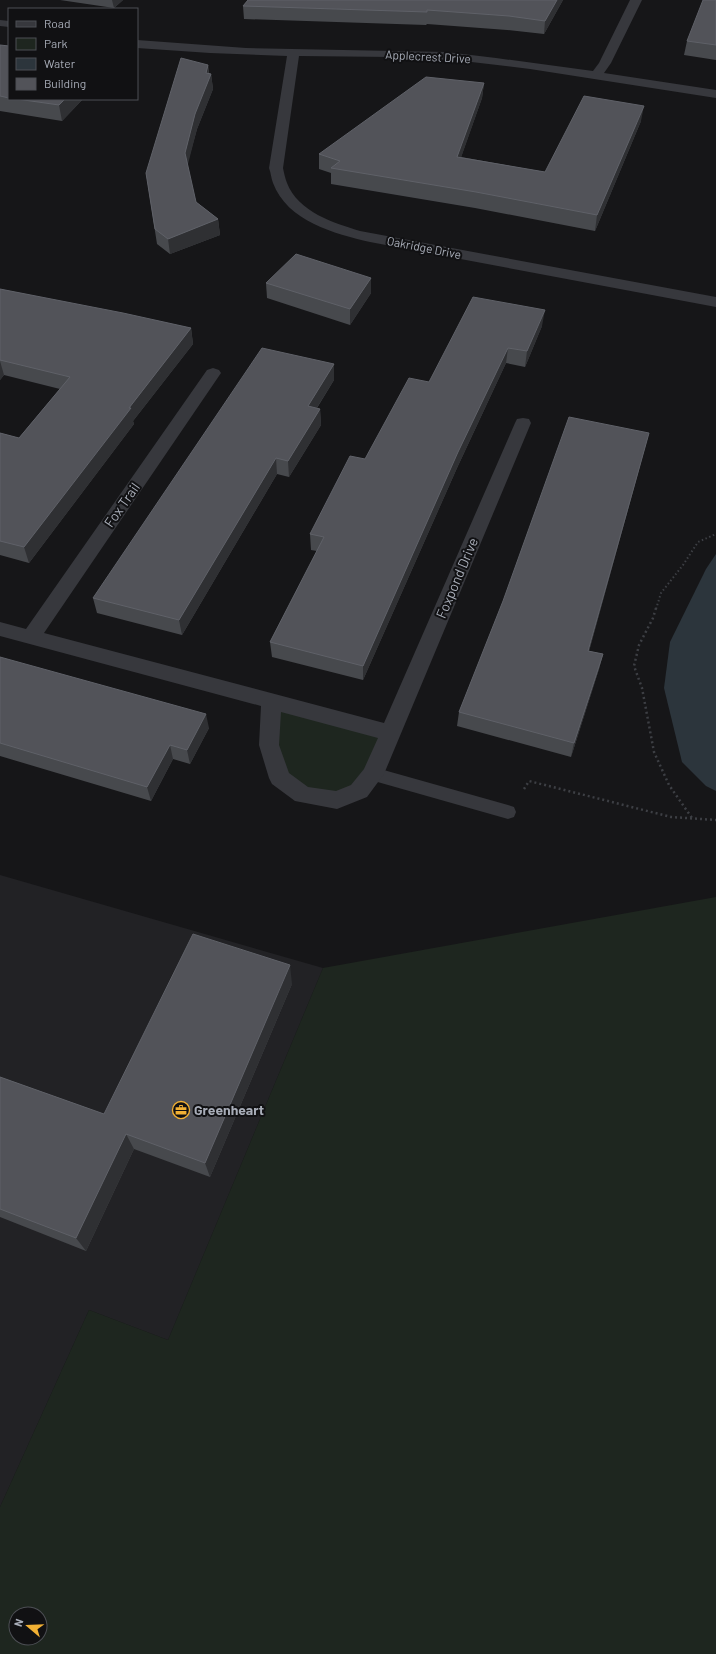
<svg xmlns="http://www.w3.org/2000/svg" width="716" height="1654" viewBox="0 0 716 1654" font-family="Barlow,sans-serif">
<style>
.built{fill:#222225}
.green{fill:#1e261f;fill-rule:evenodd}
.water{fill:#2c353c}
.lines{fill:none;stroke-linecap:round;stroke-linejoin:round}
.path-far1{stroke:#3d3f44;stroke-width:2;stroke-dasharray:1.5 2.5;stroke-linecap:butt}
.path{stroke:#3d3f44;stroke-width:2.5;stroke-dasharray:2 3;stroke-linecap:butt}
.service{fill:#37383d;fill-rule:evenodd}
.minor{fill:#37383d;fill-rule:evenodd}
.wall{fill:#47494d}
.shaded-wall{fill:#2f3033}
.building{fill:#525359;stroke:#5f6168}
.labels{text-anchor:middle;stroke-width:4;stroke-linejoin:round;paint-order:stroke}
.far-street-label{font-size:12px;fill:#a8adb8;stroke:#111113}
.street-label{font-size:14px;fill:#a8adb8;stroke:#111113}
.poi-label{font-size:14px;font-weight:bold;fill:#a8adb8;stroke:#111113;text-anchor:start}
</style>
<rect width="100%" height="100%" fill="#161618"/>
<path class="built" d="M0 875 323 968 168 1340 89 1310 0 1507Z"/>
<g class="green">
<path d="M271 702 390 733 373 774 337 800 280 778Z"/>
<path d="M716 897V1654H0V1507L89 1310 168 1340 323 968ZM16 1614H40V1638H16Z"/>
</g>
<path class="water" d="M716 554V791L706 786 682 762 664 688 670 642 706 569Z"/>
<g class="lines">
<path class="path-far1" d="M656 609 661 593 683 565 698 542 716 534"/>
<g class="path">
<path d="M656 608 653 618 639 645 634 666 642 688 654 752 669 785 692 818"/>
<path d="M524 789 529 781 671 817 716 820"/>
</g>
<path class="service" d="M373 767 508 805 514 807 516 812 514 817 508 819 367 779 365 774 367 769Z"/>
<g class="minor">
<path d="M630 0H642L611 63 604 73 716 90V98L530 69 463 61 393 57 299 56 283 168C284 173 285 178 287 183 298 212 334 223 360 231L716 297V307L370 242C335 234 287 221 273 183 271 178 271 173 269 168L287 56 210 53 137 48V40L246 48 446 52 496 58 593 71 599 63Z"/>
<path d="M0 20 9 21V27L0 26Z"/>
<path d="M213 368 219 370 221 373 44 633 384 723 515 423 517 419 523 418 529 419 531 423 384 774 367 797 337 809 295 801 272 784 269 778 259 745 261 706 0 636V622L26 629 207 370ZM281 712 378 738 364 769 351 785 336 791 308 787 289 773 279 745Z"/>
</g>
</g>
<g class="wall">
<path d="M60 0H123L114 8Z"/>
<path d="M248 0H563L544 34 507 30 427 24 426 25 244 19 243 6Z"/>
<path d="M716 0V60L684 55 687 41Z"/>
<path d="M0 45 9 46V99H83L62 121 0 111Z"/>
<path d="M208 65 209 73 211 74 213 89 197 129 187 165 196 202 218 219 220 235 170 254 157 244 146 173Z"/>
<path d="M484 83 482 98 461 157 545 172 641 121 595 231 475 208 331 184V173L319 169V154Z"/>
<path d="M371 278V293L350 325 267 298 266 283Z"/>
<path d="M0 289 191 328 193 344 133 421 134 424 29 563 0 555V433L19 438 60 389 4 375 0 380Z"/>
<path d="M542 326 525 367 506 363 457 468 363 680 272 657 270 642 317 551 311 550 310 534 429 382Z"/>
<path d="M334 364V380L317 408 320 409 321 425 289 477 277 474 182 635 97 613 93 598Z"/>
<path d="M649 433 589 651 603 654 599 669 571 757 457 726 459 712Z"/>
<path d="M0 657 209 728 190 764 173 759 151 801 0 756Z"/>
<path d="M292 984 210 1177 134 1149 86 1251 0 1217V1077L104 1114Z"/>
</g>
<g class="shaded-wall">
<path d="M112 0H123L114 8Z"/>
<path d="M557 0H563L544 34 545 21Z"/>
<path d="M208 65 209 79 211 74 213 89 197 129 187 168 185 153Z"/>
<path d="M484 83 482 98 456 172 457 157Z"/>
<path d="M65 99H83L62 121 59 105Z"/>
<path d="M644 106 641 121 595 231 597 215Z"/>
<path d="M218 219 220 235 170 254 168 239Z"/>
<path d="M371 278V293L350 325V309Z"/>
<path d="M545 310 542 326 525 367 527 351Z"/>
<path d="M191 328 193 344 133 421 134 424 29 563 24 547 129 408Z"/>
<path d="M508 348 506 363 457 468 363 680V666L458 452Z"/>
<path d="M0 361 4 375 0 380Z"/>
<path d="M334 364V380L308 422V406Z"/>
<path d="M320 409 321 425 289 477 288 461Z"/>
<path d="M649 433 645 448 585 666 588 651Z"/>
<path d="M276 458 277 474 182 635 179 620Z"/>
<path d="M603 654 599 669 571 757 574 743Z"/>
<path d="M206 714 209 728 190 764 187 750Z"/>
<path d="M170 745 173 759 151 801 147 787Z"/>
<path d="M290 965 292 984 210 1177 205 1163Z"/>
<path d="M126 1134 134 1149 86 1251 76 1238Z"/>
</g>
<g class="building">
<path d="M248 0H557L545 21 509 16 427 10V12L243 6Z"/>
<path d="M703 0H716V45L687 41Z"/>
<path d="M0 45 9 46V98L0 96Z"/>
<path d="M181 58 208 65 206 73 211 74 195 114 185 153 196 202 218 219 168 239 155 229 146 173Z"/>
<path d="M426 77 484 83 457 157 545 172 584 96 644 106 597 215 476 192 331 168 340 161 319 154Z"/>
<path d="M17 99H65L59 105Z"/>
<path d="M296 254 371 278 350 309 266 283Z"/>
<path d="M0 289 123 313 191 328 129 408H131L24 547 0 541V433L19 438 70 377 0 360Z"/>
<path d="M473 297 545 310 527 351 508 348 458 452 363 666 270 642 324 537 310 534 350 456 365 459 409 378 429 382Z"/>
<path d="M262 348 334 364 308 406 320 409 288 461 276 458 179 620 93 598Z"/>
<path d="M569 417 649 433 588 651 603 654 574 743 459 712 503 601Z"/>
<path d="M0 657 206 714 187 750 170 745 147 787 0 743Z"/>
<path d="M193 934 290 965 205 1163 126 1134 76 1238 0 1209V1077L104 1114Z"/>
</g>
<defs>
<g id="office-ring" transform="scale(0.9)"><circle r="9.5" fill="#111113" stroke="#f2b134" stroke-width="1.5"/><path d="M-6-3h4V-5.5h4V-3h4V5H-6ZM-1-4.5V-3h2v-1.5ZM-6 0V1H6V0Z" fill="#f2b134"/></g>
</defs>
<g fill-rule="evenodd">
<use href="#office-ring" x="181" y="1110"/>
</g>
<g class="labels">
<g class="far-street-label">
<text transform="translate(428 57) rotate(3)" y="4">Applecrest Drive</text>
<text transform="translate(424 248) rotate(11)" y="4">Oakridge Drive</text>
</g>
<g class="street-label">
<text transform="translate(122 505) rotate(-55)" y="5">Fox Trail</text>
<text transform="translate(457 578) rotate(-67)" y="5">Foxpond Drive</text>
</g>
<g class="poi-label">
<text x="194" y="1115">Greenheart</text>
</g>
</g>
<rect x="8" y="8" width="130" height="92" fill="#111113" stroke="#4d4f55"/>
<rect x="16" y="21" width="20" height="6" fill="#37383d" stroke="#4d4f55"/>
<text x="44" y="28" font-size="12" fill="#a8adb8">Road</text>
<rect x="16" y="38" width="20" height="12" fill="#1e261f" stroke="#4d4f55"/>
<text x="44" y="48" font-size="12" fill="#a8adb8">Park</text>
<rect x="16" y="58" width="20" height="12" fill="#2c353c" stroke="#4d4f55"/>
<text x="44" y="68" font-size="12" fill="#a8adb8">Water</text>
<rect x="16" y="78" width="20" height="12" fill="#525359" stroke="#4d4f55"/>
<text x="44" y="88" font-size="12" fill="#a8adb8">Building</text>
<g transform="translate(28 1626) rotate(289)"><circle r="19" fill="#111113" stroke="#4d4f55"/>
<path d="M0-3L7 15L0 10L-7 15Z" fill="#f2b134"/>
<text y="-6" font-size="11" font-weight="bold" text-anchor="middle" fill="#a8adb8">N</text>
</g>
</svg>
